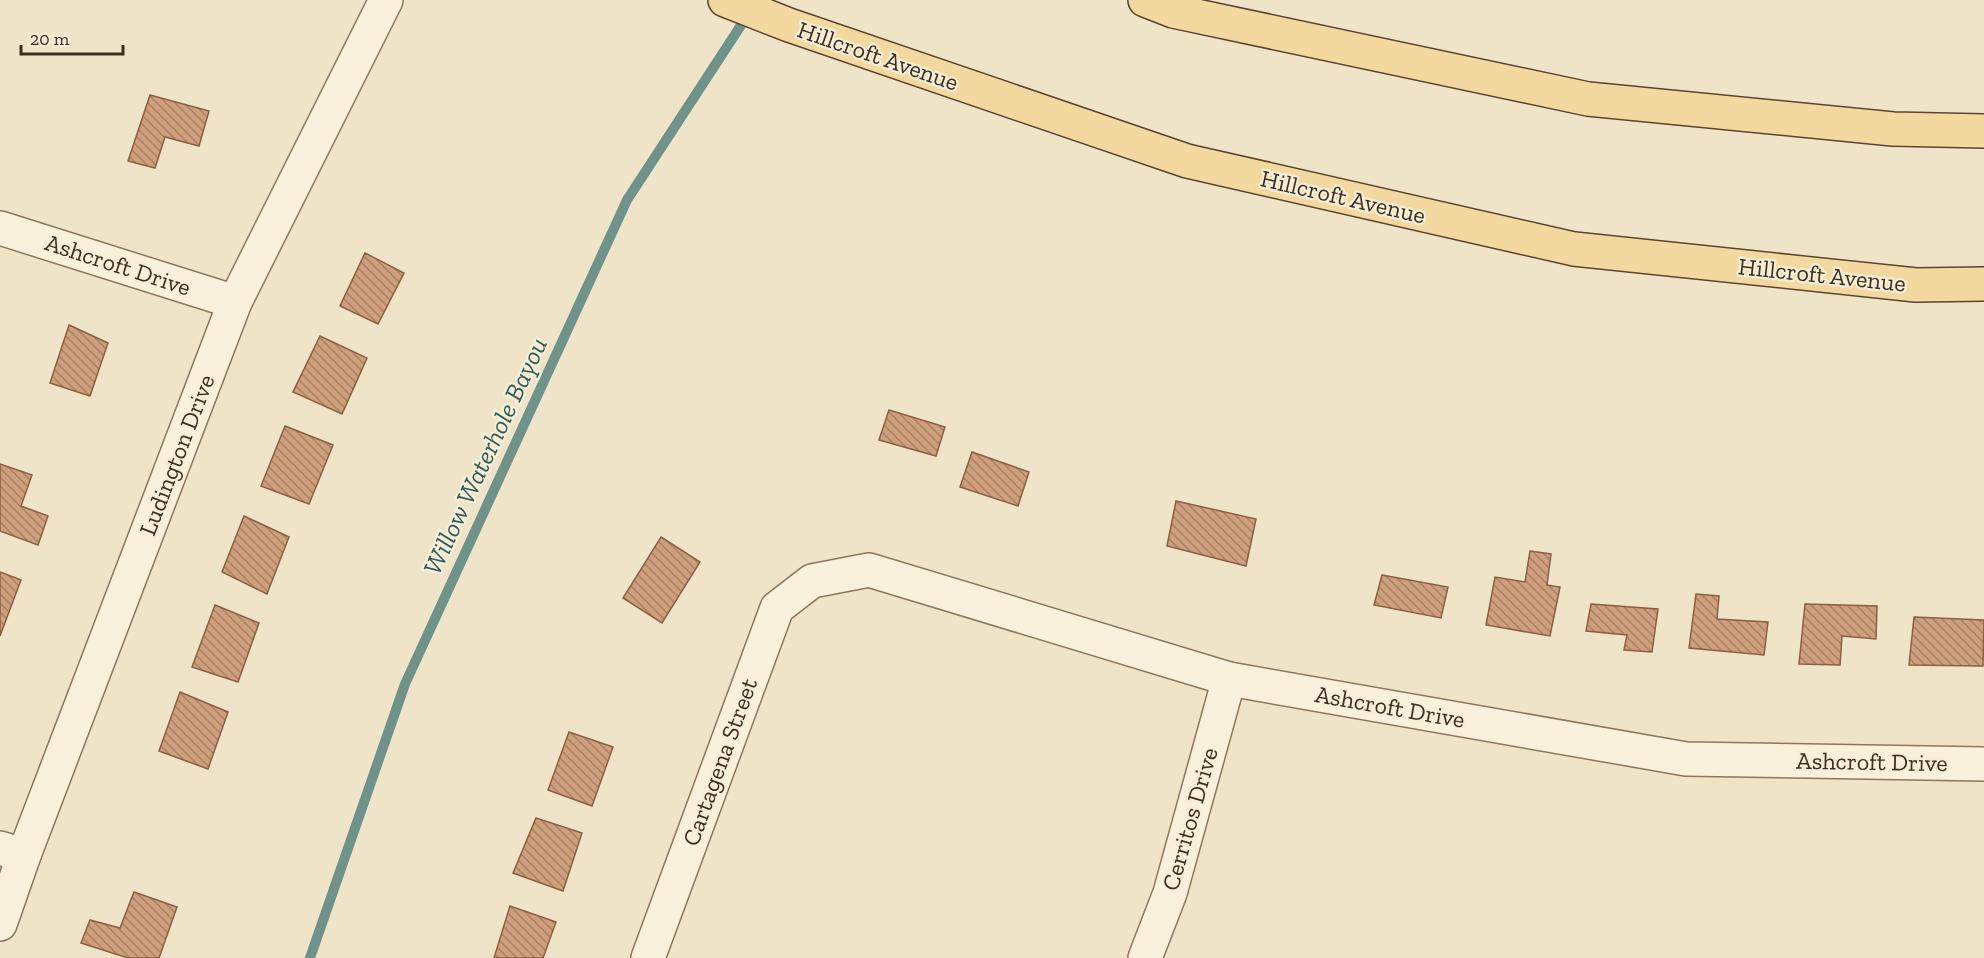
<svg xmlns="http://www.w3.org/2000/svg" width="1984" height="958" viewBox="0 0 1984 958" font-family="'Zilla Slab',serif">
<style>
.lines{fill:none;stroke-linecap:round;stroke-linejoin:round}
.stream{stroke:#6f938a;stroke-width:10}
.building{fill:url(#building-back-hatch);stroke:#8d5f41;stroke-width:1.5}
.minor-casing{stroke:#8d765c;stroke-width:36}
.tertiary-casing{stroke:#8d765c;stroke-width:36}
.primary-casing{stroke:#5b4430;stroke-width:36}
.minor{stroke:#faf1dc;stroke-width:33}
.tertiary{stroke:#faf1dc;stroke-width:33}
.primary{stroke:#f3d9a0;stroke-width:33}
.labels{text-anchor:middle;stroke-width:4.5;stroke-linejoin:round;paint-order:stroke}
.street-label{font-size:24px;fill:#3d2e20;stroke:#f7eed8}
.water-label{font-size:26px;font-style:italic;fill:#2f5d5a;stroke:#f7eed8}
</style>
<defs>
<pattern id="building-back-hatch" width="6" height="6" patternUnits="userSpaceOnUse" patternTransform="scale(1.5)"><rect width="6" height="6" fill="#cf9f7d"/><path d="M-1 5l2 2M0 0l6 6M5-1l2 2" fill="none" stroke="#a98266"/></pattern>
</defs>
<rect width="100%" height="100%" fill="#f0e4c8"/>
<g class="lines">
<path class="stream" d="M310 958 405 684 627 200 749 13"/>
</g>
<g class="building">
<path d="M150 95 209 111 199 146 165 137 155 168 128 161Z"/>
<path d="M365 253 404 273 378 324 340 306Z"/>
<path d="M69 325 108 343 90 396 50 383Z"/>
<path d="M320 336 367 358 342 414 293 392Z"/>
<path d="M889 410 945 427 936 456 879 440Z"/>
<path d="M285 426 333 445 309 504 261 486Z"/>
<path d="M972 452 1029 472 1018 506 960 487Z"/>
<path d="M0 464 32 475 21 506 48 516 38 545 0 531Z"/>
<path d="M1176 501 1256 519 1246 566 1167 546Z"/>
<path d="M244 516 289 537 267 594 222 572Z"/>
<path d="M661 537 700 562 662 623 623 598Z"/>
<path d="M1530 551 1551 554 1547 585 1560 587 1550 636 1486 625 1495 577 1525 582Z"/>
<path d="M0 572 21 580 0 636Z"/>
<path d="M1382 575 1448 587 1441 618 1374 605Z"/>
<path d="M1696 594 1719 596 1717 619 1768 622 1764 655 1689 648Z"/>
<path d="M1591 604 1658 609 1652 652 1624 650 1627 635 1586 631Z"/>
<path d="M1805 604 1877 606 1876 639 1842 636 1840 665 1799 664Z"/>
<path d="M215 605 259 623 238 682 192 667Z"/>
<path d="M1914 617 1984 620 1983 666 1909 665Z"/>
<path d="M180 692 228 712 208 769 159 751Z"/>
<path d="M569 732 613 747 592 806 548 790Z"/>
<path d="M536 818 582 833 563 891 513 873Z"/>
<path d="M134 892 177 907 159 958H128L81 943 90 920 120 928Z"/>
<path d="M510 906 556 922 543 958H494Z"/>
</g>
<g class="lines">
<g class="minor-casing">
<g id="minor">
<path d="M0 228 235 302"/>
<path d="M0 848 24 855"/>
<path d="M648 958 777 608 812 581 869 570 1229 679 1686 759 1984 764"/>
<path d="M1145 958 1170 893 1229 679"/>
</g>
</g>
<g class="tertiary-casing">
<path id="tertiary" d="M0 924 24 855 235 302 386 0"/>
</g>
<g class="primary-casing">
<g id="primary">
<path d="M725 0 789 25 1187 161 1574 249 1916 285 1984 284"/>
<path d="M1145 0 1173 11 1588 99 1893 129 1984 131"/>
</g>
</g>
<use href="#minor" class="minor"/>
<use href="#tertiary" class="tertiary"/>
<use href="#primary" class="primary"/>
</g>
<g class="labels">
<g class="street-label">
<text transform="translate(878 56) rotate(19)" y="8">Hillcroft Avenue</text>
<text transform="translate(1343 197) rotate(13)" y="8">Hillcroft Avenue</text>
<text transform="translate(118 265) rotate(18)" y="8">Ashcroft Drive</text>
<text transform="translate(1822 275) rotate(6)" y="8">Hillcroft Avenue</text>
<text transform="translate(177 455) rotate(-69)" y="8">Ludington Drive</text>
<text transform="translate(1390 707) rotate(10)" y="8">Ashcroft Drive</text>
<text transform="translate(720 762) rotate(-70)" y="8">Cartagena Street</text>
<text transform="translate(1872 762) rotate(1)" y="8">Ashcroft Drive</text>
<text transform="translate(1190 819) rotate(-74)" y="8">Cerritos Drive</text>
</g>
<g class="water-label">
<text transform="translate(485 456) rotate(-65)" y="9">Willow Waterhole Bayou</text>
</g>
</g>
<path d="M21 45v9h102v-9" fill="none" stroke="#3d2e20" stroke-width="3"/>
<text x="30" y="45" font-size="18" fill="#3d2e20" stroke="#f7eed8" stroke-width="4.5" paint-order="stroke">20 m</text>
</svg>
